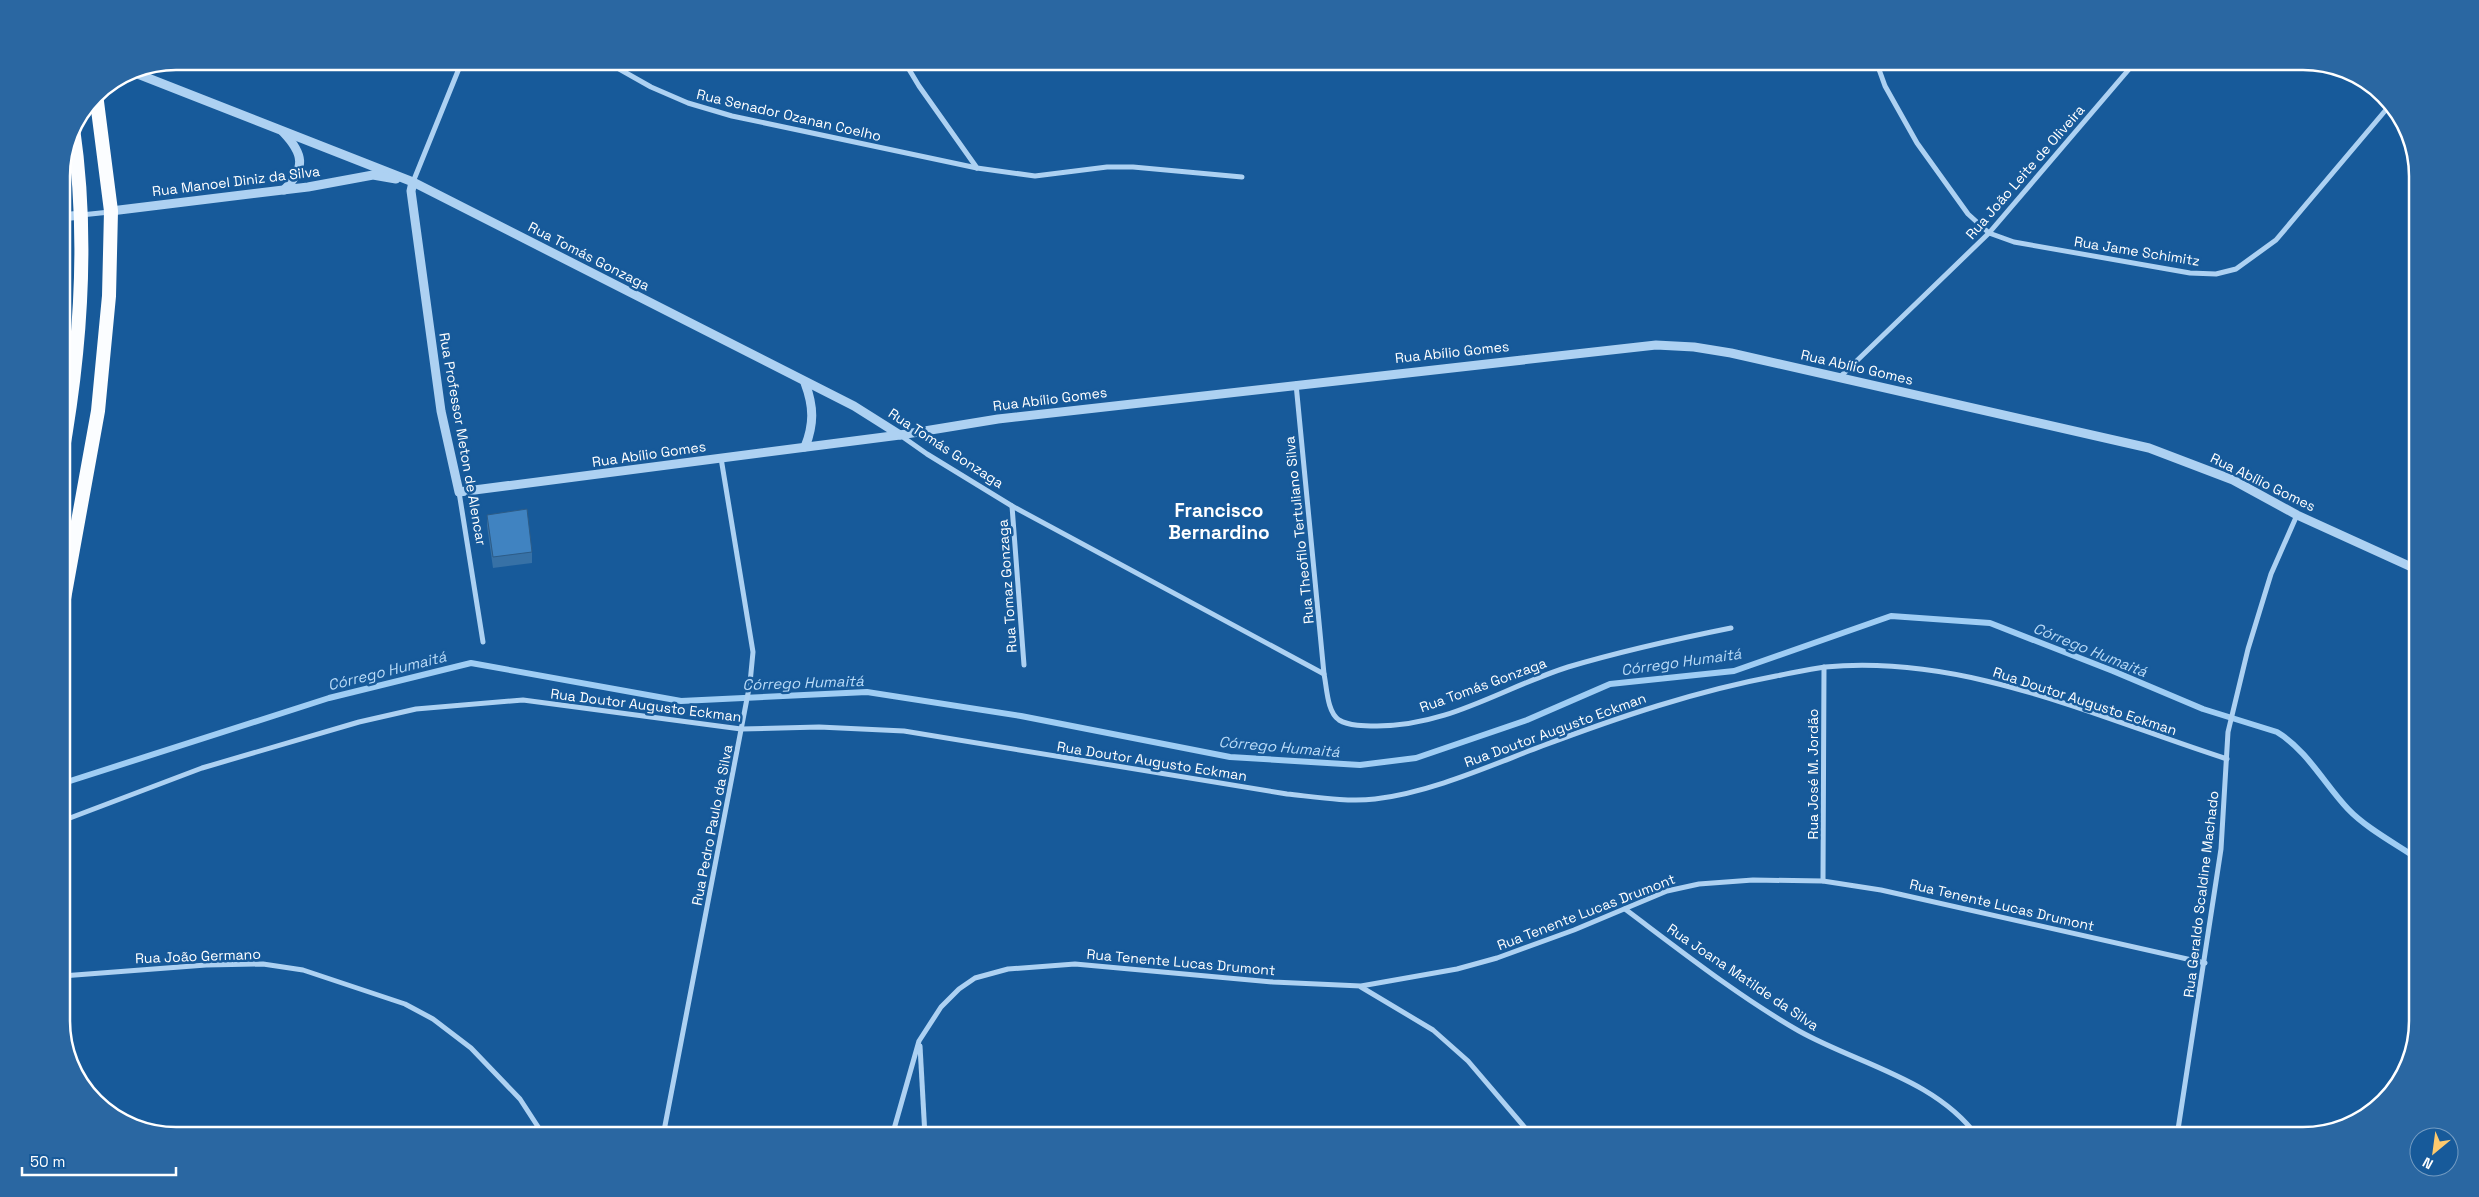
<svg xmlns="http://www.w3.org/2000/svg" width="2479" height="1197" viewBox="0 0 2479 1197" font-family="'Space Grotesk',sans-serif">
<style>
.lines{fill:none;stroke-linecap:round;stroke-linejoin:round}
.stream{stroke:#9fcdf4;stroke-width:6}
.minor{stroke:#add1f2;stroke-width:5}
.tertiary{stroke:#add1f2;stroke-width:9}
.trunk{stroke:#fbfdff;stroke-width:14}
.wall{fill:#3771a6}
.shaded-wall{fill:#2d5c87}
.building{fill:#4083c1;stroke:#2d5c87}
.labels{text-anchor:middle;stroke-width:5;stroke-linejoin:round;paint-order:stroke}
.street-label{font-size:14px;fill:#fff;stroke:#175a9a}
.water-label{font-size:15px;font-style:italic;fill:#b9dbf8;stroke:#175a9a}
.district-label{font-size:19px;font-weight:bold;fill:#fff;stroke:#175a9a}
.rim{fill:none;stroke:#fff;stroke-width:2.5}
</style>
<rect width="100%" height="100%" fill="#175a9a"/>
<g class="lines">
<path class="stream" d="M70 781 329 698 471 663 681 701 867 692 1021 716 1230 757 1360 765 1416 758 1527 720 1610 684 1734 671 1891 616 1990 623 2113 671 2203 709 2277 732C2307 750 2325 785 2348 809 2366 828 2396 844 2418 859"/>
<g class="minor">
<path d="M605 61 651 87 688 103 732 116 977 168 1035 176 1107 167H1133L1242 177"/>
<path d="M904 61 919 86 977 168"/>
<path d="M1876 61 1885 86 1917 143 1968 214 1989 233 2014 242 2190 273 2216 274 2236 269 2276 240 2390 105"/>
<path d="M413 182 462 61"/>
<path d="M81 215 110 212"/>
<path d="M1840 377 1989 233 2136 61"/>
<path d="M1296 384 1324 674C1327 688 1327 712 1339 720 1349 726 1365 726 1377 726 1449 726 1502 688 1568 667 1622 651 1676 639 1731 628"/>
<path d="M900 435 927 454 1012 506 1324 674"/>
<path d="M459 492 483 642"/>
<path d="M1012 506 1024 665"/>
<path d="M62 821 202 768 359 722 416 709 523 700 741 729 819 727 904 731 1287 794C1316 797 1346 802 1375 799 1432 792 1489 766 1542 746 1619 717 1696 691 1776 676 1792 673 1809 669 1825 667 1965 654 2096 717 2227 759"/>
<path d="M1823 881 1824 667"/>
<path d="M1625 909C1681 951 1738 996 1799 1031 1858 1064 1935 1079 1977 1136"/>
<path d="M62 976 206 965 263 964 303 970 405 1004 433 1019 471 1048 520 1099 544 1136"/>
<path d="M1361 987 1433 1030 1468 1061 1532 1136"/>
<path d="M920 1046 925 1136"/>
<path d="M663 1136 750 683 753 652 721 458"/>
<path d="M892 1136 919 1041 941 1007 959 989 975 978 1008 969 1075 964 1273 982 1361 986 1457 969 1497 958 1574 930 1667 891 1699 884 1753 880 1823 881 1881 890 2205 963"/>
<path d="M2177 1136 2221 849 2228 732 2248 649 2271 574 2297 515"/>
</g>
<g class="tertiary">
<path d="M130 71 413 182 854 406 900 435"/>
<path d="M283 132C304 154 306 168 284 190"/>
<path d="M413 182 411 191 441 411 459 492 900 435 998 419 1656 345 1694 347 1731 353 2149 448 2233 480 2297 515 2418 570"/>
<path d="M111 211 308 187 373 175 396 179"/>
<path d="M61 217 81 215"/>
<path d="M805 447C814 424 814 407 805 383"/>
</g>
<g class="trunk">
<path d="M61 460C81 350 89 238 73 128"/>
<path d="M62 610 98 411 109 296 111 211 96 94"/>
</g>
</g>
<path class="wall" d="M487 515 532 552V563L493 568 487 526Z"/>
<path class="shaded-wall" d="M63 337V358L61 364V343Z"/>
<g class="building">
<path d="M61 304 63 337 61 343Z"/>
<path d="M527 509 532 552 493 557 487 515Z"/>
</g>
<g class="labels">
<g class="street-label">
<text transform="translate(789 115) rotate(13)" y="5">Rua Senador Ozanan Coelho</text>
<text transform="translate(2025 172) rotate(-49)" y="5">Rua João Leite de Oliveira</text>
<text transform="translate(236 181) rotate(-7)" y="5">Rua Manoel Diniz da Silva</text>
<text transform="translate(2137 251) rotate(9)" y="5">Rua Jame Schimitz</text>
<text transform="translate(589 256) rotate(27)" y="5">Rua Tomás Gonzaga</text>
<text transform="translate(1452 352) rotate(-6)" y="5">Rua Abílio Gomes</text>
<text transform="translate(1857 367) rotate(13)" y="5">Rua Abílio Gomes</text>
<text transform="translate(1050 399) rotate(-7)" y="5">Rua Abílio Gomes</text>
<text transform="translate(463 439) rotate(80)" y="5">Rua Professor Meton de Alencar</text>
<text transform="translate(946 448) rotate(33)" y="5">Rua Tomás Gonzaga</text>
<text transform="translate(649 454) rotate(-8)" y="5">Rua Abílio Gomes</text>
<text transform="translate(2263 482) rotate(26)" y="5">Rua Abílio Gomes</text>
<text transform="translate(1299 530) rotate(-96)" y="5">Rua Theofilo Tertuliano Silva</text>
<text transform="translate(1007 586) rotate(-94)" y="5">Rua Tomaz Gonzaga</text>
<text transform="translate(1483 685) rotate(-20)" y="5">Rua Tomás Gonzaga</text>
<text transform="translate(2085 701) rotate(18)" y="5">Rua Doutor Augusto Eckman</text>
<text transform="translate(646 705) rotate(7)" y="5">Rua Doutor Augusto Eckman</text>
<text transform="translate(1555 730) rotate(-20)" y="5">Rua Doutor Augusto Eckman</text>
<text transform="translate(1152 761) rotate(9)" y="5">Rua Doutor Augusto Eckman</text>
<text transform="translate(1813 774) rotate(-90)" y="5">Rua José M. Jordão</text>
<text transform="translate(712 825) rotate(-79)" y="5">Rua Pedro Paulo da Silva</text>
<text transform="translate(2201 894) rotate(-83)" y="5">Rua Geraldo Scaldine Machado</text>
<text transform="translate(2002 905) rotate(13)" y="5">Rua Tenente Lucas Drumont</text>
<text transform="translate(1586 912) rotate(-21)" y="5">Rua Tenente Lucas Drumont</text>
<text transform="translate(198 956) rotate(-2)" y="5">Rua João Germano</text>
<text transform="translate(1181 962) rotate(5)" y="5">Rua Tenente Lucas Drumont</text>
<text transform="translate(1743 977) rotate(34)" y="5">Rua Joana Matilde da Silva</text>
</g>
<g class="water-label">
<text transform="translate(2090 650) rotate(22)" y="5">Córrego Humaitá</text>
<text transform="translate(1681 662) rotate(-8)" y="5">Córrego Humaitá</text>
<text transform="translate(387 671) rotate(-14)" y="5">Córrego Humaitá</text>
<text transform="translate(803 683) rotate(-2)" y="5">Córrego Humaitá</text>
<text transform="translate(1279 747) rotate(5)" y="5">Córrego Humaitá</text>
</g>
<g class="district-label">
<text x="1219" y="517">Francisco<tspan x="1219" dy="22">Bernardino</tspan></text>
</g>
</g>
<path d="M0 0H2479V1197H0ZM176 70H2303A106 106 0 0 1 2409 176V1021A106 106 0 0 1 2303 1127H176A106 106 0 0 1 70 1021V176A106 106 0 0 1 176 70Z" fill="#2a67a2" fill-rule="evenodd"/>
<path class="rim" d="M176 70H2303A106 106 0 0 1 2409 176V1021A106 106 0 0 1 2303 1127H176A106 106 0 0 1 70 1021V176A106 106 0 0 1 176 70Z"/>
<g transform="translate(2434 1152) rotate(209)"><circle r="24" fill="#175a9a" stroke="#749cc2"/>
<path d="M0-4L9 19L0 12L-9 19Z" fill="#ffca6d"/>
<text y="-8" font-size="14" font-weight="bold" text-anchor="middle" fill="#ffffff">N</text>
</g>
<path d="M22 1167v8h154v-8" fill="none" stroke="#ffffff" stroke-width="2.5"/>
<text x="30" y="1167" font-size="15" fill="#ffffff" stroke="#175a9a" stroke-width="4" paint-order="stroke">50 m</text>
</svg>
